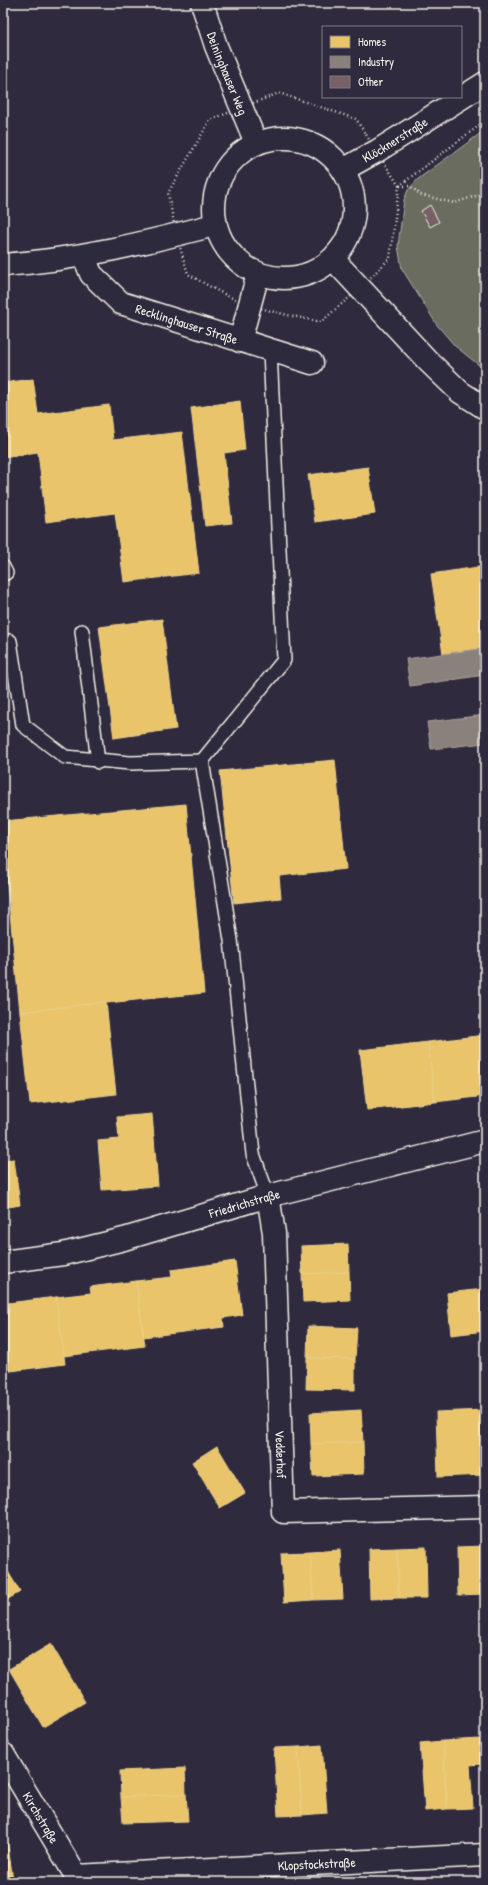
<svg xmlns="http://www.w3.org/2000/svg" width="488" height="1885" viewBox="0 0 488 1885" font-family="'Patrick Hand',sans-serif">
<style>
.green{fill:#696c5e;stroke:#aeaea3}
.homes{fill:#e9c46a;stroke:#ecd290}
.industry{fill:#8a817c;stroke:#aaa39c}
.building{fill:#776166;stroke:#f4f1e8}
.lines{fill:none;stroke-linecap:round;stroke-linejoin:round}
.lane-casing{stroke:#f4f1e8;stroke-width:16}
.street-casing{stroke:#f4f1e8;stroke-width:25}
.secondary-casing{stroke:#f4f1e8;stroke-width:25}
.path{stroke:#f4f1e8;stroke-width:2.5;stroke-dasharray:1 3;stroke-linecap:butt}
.lane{stroke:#2f2a3d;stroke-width:13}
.street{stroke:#2f2a3d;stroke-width:22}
.secondary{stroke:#2f2a3d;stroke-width:22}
.labels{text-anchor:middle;stroke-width:4;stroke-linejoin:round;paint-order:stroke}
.street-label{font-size:13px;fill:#f4f1e8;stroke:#2f2a3d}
</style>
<rect width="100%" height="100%" fill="#2f2a3d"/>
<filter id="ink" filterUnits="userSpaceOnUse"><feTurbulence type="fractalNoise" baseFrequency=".025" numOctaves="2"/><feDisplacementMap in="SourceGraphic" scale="8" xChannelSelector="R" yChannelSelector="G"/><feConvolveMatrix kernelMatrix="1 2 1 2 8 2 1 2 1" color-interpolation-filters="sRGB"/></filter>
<g filter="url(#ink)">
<path class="green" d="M485 130V370L455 346 437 325 402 269 398 246 404 200 408 190 418 179Z"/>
<g class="homes">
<path d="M33 379 38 414 109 405 113 440 182 432 199 573 124 582 115 513 46 522 38 452 3 457V383Z"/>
<path d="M240 401 245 450 224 453 232 523 205 526 191 408Z"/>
<path d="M368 467 375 514 315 522 308 475Z"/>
<path d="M485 566V648L443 654 431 574Z"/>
<path d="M162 619 176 729 114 738 99 627Z"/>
<path d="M335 760 346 869 279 876 281 898 234 903 220 771Z"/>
<path d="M186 804 204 993 20 1012 3 844V821Z"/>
<path d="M106 1002 116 1094 30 1104 20 1012Z"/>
<path d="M485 1035V1096L435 1102 428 1042Z"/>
<path d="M428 1042 435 1102 367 1110 360 1050Z"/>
<path d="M152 1114 158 1186 102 1190 98 1141 119 1139 117 1117Z"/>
<path d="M14 1159 20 1205 3 1208V1160Z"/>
<path d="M348 1244 349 1272 302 1274 301 1246Z"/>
<path d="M235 1261 242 1315 223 1318 224 1327 143 1337 136 1281 172 1277 171 1270Z"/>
<path d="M349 1272 350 1300 303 1302 302 1274Z"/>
<path d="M136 1281 145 1346 64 1356 56 1297 91 1293 90 1287Z"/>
<path d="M484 1289 485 1331 451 1335 447 1293Z"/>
<path d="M56 1297 65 1364 3 1372V1309L9 1308 8 1303Z"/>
<path d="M308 1326 357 1328 355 1359 307 1358Z"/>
<path d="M307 1358 355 1359V1390L306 1389Z"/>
<path d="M361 1410 363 1442 311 1444 310 1413Z"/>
<path d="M485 1410V1475L438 1477 436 1412Z"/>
<path d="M363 1442 364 1474 313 1476 311 1444Z"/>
<path d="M217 1446 245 1493 220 1508 192 1462Z"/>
<path d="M485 1546V1594L458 1595 457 1547Z"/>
<path d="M426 1547 427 1598H399L397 1548Z"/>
<path d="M397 1548 399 1598 370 1599 369 1549Z"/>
<path d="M340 1550 343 1599 313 1600 310 1552Z"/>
<path d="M310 1552 313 1600 284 1602 281 1553Z"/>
<path d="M3 1563 20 1592 3 1602Z"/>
<path d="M51 1644 85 1702 43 1727 9 1669Z"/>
<path d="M480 1739 481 1764 470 1765 473 1808 447 1809 443 1741Z"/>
<path d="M443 1741 447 1809 425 1811 420 1743Z"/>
<path d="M322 1745 327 1813 302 1815 298 1747Z"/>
<path d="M298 1747 302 1815 278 1816 274 1748Z"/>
<path d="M185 1768 186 1794 121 1797 120 1771Z"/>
<path d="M186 1794 188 1821 123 1823 121 1797Z"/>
<path d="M3 1840H7L12 1873 3 1874Z"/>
<path d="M12 1873 13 1882H3V1874Z"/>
</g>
<g class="industry">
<path d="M485 648V675L410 686 406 659Z"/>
<path d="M485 715V743L431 749 427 722Z"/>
</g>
<path class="building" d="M430 205 439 222 430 227 421 211Z"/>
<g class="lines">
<g class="lane-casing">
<g id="lane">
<path d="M3 567 6 573"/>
<path d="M82 631 98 762"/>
<path d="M10 641 23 725 65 757 130 763 202 761"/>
<path d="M268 1196 253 1154 231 940 202 761 284 660 270 350"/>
</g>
</g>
<g class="street-casing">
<g id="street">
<path id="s1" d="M202 3 216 46 256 143"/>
<path id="s2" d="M84 256 91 274 121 303 312 363"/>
<path d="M240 341 258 274"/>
<path id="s3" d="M268 1196 274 1233 283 1512 485 1507"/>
<path id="s4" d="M3 1262 63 1254 124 1239 268 1196 485 1141"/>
<path id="s5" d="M3 1754 76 1876 77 1882"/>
<path id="s6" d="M76 1876 485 1855"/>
</g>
</g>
<g class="secondary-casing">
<g id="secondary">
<circle cx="284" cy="208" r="70"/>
<path id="s7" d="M343 170 377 151 485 83"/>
<path d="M333 259 428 361 460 392 485 408"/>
<path d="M3 265C75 260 145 243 214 225"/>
</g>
</g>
<g class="path">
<path d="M279 93 356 119 399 186 390 258 359 289 321 322C293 316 264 311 237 300 220 293 204 283 188 274L176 234 168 193 210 120Z"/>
<path d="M399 186 485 121"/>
<path d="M400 186H410L421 195 454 203 485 193"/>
</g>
<use href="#lane" class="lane"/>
<use href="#street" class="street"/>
<use href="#secondary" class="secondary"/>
</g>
</g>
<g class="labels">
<g class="street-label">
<text dy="5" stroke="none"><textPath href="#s1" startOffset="75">Deininghauser Weg</textPath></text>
<text dy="5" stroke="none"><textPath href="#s7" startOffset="60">Klöcknerstraße</textPath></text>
<text dy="5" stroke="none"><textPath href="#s2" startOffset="130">Recklinghauser Straße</textPath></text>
<text dy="5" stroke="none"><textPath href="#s4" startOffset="249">Friedrichstraße</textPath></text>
<text dy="5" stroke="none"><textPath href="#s3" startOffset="259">Vedderhof</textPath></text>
<text dy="5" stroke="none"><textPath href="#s5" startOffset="74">Kirchstraße</textPath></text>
<text dy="5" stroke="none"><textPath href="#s6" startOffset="241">Klopstockstraße</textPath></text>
</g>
</g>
<rect width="488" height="1885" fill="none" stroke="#2f2a3d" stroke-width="16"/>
<rect x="8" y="8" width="472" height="1869" fill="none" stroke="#f4f1e8" stroke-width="1.5" filter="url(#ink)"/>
<rect x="322" y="26" width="140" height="72" fill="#2f2a3d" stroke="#7e7a81"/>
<rect x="330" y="36" width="20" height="12" fill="#e9c46a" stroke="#7e7a81"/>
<text x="358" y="46" font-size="12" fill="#f4f1e8">Homes</text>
<rect x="330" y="56" width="20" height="12" fill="#8a817c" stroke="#7e7a81"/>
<text x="358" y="66" font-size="12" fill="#f4f1e8">Industry</text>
<rect x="330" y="76" width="20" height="12" fill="#776166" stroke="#7e7a81"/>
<text x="358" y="86" font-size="12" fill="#f4f1e8">Other</text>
</svg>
